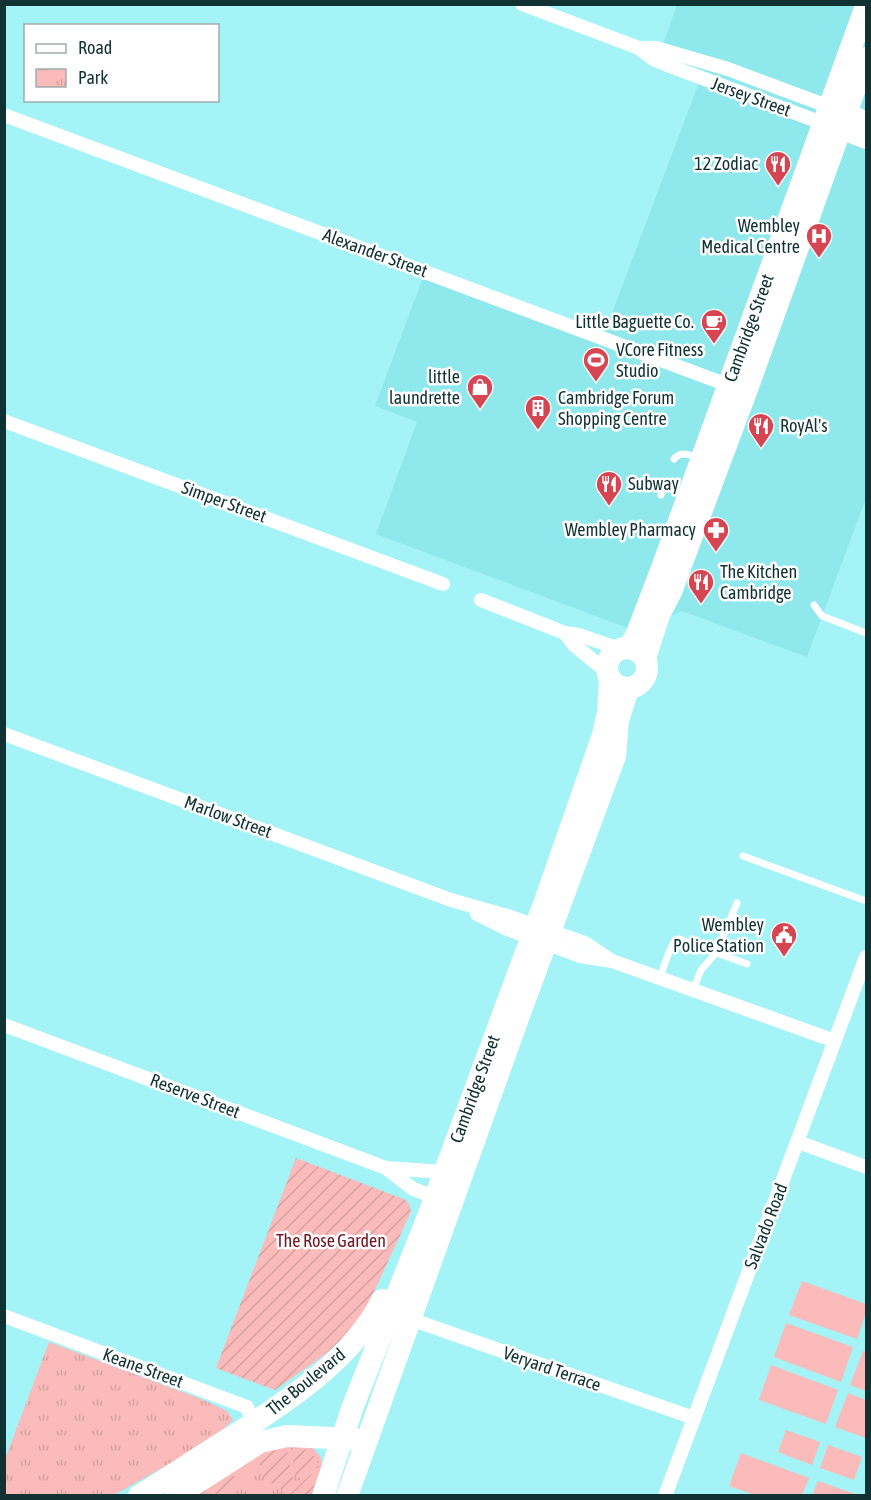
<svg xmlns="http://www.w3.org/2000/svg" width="871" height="1500" viewBox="0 0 871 1500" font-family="'Asap Condensed',sans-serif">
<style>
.built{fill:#8fe8ec}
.park{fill:url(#park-tufts)}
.garden{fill:url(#garden-furrows)}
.pitch{fill:#fabbba}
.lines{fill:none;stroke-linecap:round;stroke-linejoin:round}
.lane{stroke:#fff;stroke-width:7}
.street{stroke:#fff;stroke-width:14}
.secondary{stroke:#fff;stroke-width:20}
.primary{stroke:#fff;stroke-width:22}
.labels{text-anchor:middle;stroke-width:5;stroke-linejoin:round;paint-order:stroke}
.street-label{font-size:18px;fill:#113233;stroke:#fff}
.poi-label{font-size:18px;fill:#113233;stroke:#fff;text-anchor:end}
.park-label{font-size:18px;fill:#751321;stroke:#fff}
</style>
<defs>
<pattern id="park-tufts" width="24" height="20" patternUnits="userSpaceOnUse" patternTransform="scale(1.5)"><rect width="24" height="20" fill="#fabbba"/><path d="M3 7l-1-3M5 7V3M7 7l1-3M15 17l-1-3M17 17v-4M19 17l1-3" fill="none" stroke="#d5a1a0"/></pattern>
<pattern id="garden-furrows" width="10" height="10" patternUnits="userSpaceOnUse" patternTransform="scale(1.5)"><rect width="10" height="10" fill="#fabbba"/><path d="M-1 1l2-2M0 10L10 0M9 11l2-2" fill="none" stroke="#d5a1a0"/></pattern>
</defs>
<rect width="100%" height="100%" fill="#a4f3f6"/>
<path class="built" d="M677 5H866V498L807 657 682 611 646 627H625L376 534 417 422 375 406 425 272 603 337 703 72 659 55Z"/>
<g class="park">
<path d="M49 1342 204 1400 227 1411 233 1420 222 1430 169 1464 114 1495H5L4 1462Z"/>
<path d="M283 1446H308L314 1449 321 1458 323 1472 315 1495 188 1496 232 1464Z"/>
</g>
<g class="garden">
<path d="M296 1158 406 1200 410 1206 411 1212 372 1296 360 1318 342 1340 323 1356 275 1390 216 1368Z"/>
<path d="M283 1446 288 1454 293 1481 291 1486 285 1492 265 1479 256 1453Z"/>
<path d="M291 1448C306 1447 315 1452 319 1467L308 1471 300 1478 296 1477Z"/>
<path d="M232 1464C235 1480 235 1483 224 1495L188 1496Z"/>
<path d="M315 1472 318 1474 311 1495H289L310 1475Z"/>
</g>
<g class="pitch">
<path d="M802 1281 866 1304V1312L857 1339 789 1315Z"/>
<path d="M786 1323 853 1347 841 1382 774 1357Z"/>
<path d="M863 1351 866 1352V1391L850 1385Z"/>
<path d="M771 1365 838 1390 826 1424 759 1400Z"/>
<path d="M848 1393 866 1400V1438L835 1427Z"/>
<path d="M786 1430 820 1442 812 1465 778 1452Z"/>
<path d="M828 1445 862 1457 854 1480 820 1468Z"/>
<path d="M741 1453 809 1478 802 1495H755L729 1486Z"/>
<path d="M818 1481 858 1495H812Z"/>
</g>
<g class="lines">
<g class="lane">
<path d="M674 459C681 450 689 455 699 458"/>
<path d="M661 495 666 482"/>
<path d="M814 605 822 616 866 633"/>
<path d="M743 856 866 901"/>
<path d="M660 978C664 965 668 952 675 940L679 939 747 964"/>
<path d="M693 990 701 970 716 953 737 903"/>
</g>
<g class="street">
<path d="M522 4 639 48 653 59 670 66 825 124"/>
<path d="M639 48H656L728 69 830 107"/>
<path d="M4 115 733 387"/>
<path d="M4 421 443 584"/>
<path d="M481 600 565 633 579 635 620 649"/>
<path d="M565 633 573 644 607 672"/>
<path d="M4 734 451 900 511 917 585 943 612 961"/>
<path d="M477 914 507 929 580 956 612 961 835 1041"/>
<path d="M4 1025 386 1168 444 1172"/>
<path d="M798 1142 866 1167"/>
<path d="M386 1168 413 1189 440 1199"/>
<path d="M4 1316 247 1407 255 1429"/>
<path d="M410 1319 694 1418"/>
<path d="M665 1496 866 957"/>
</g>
<g class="secondary">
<path d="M833 108 866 121"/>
<path d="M827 124 866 139"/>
</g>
<g class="primary">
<circle cx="627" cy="668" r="20"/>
<path d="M628 648 636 636 662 568 866 6"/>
<path d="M645 658 659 615 671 592 746 392 866 58"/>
<path d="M139 1496C170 1477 201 1456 232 1437 286 1402 353 1359 382 1300"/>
<path d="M176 1496 260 1442 287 1436 354 1439"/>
<path d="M323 1496 353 1406 429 1214 545 901 603 735 608 713 610 679"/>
<path d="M347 1496 517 1021 615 756 618 720 628 689"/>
</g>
</g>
<defs>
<g id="restaurant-pin" transform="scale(1.35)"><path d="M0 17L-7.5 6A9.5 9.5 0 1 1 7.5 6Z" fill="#d54552" stroke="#fff"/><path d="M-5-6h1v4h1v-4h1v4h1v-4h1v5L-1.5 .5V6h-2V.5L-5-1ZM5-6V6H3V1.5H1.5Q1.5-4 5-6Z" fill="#fff"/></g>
<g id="hospital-pin" transform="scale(1.35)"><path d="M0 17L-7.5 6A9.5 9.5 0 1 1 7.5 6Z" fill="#d54552" stroke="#fff"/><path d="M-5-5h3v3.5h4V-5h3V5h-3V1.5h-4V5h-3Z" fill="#fff"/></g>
<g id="cafe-pin" transform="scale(1.35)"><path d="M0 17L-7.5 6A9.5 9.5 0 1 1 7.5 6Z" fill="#d54552" stroke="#fff"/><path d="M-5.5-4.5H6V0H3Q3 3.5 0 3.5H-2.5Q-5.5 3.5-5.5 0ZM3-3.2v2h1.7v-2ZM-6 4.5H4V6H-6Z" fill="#fff"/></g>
<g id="stadium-pin" transform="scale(1.35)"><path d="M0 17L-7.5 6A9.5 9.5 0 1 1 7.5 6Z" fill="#d54552" stroke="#fff"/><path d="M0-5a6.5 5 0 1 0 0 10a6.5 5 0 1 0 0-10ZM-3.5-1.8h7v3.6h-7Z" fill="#fff"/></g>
<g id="shop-pin" transform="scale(1.35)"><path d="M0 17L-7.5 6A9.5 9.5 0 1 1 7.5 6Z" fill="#d54552" stroke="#fff"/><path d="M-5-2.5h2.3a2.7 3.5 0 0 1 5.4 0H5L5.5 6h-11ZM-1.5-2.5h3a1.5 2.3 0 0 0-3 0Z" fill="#fff"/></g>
<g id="building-pin" transform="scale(1.35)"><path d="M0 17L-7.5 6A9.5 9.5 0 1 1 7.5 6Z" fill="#d54552" stroke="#fff"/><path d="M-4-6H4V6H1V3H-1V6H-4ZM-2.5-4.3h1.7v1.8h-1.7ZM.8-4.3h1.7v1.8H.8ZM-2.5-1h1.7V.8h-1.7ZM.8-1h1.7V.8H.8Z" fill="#fff"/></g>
<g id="pharmacy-pin" transform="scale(1.35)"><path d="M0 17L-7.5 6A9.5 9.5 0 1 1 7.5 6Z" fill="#d54552" stroke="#fff"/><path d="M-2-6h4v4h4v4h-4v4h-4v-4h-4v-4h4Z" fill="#fff"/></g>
<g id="civic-pin" transform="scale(1.35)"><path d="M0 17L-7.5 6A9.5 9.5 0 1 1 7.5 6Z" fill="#d54552" stroke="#fff"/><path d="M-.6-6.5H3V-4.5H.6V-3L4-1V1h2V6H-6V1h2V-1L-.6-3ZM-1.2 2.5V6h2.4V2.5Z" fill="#fff"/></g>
</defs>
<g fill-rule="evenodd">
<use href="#restaurant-pin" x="778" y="164"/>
<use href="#hospital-pin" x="819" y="236"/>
<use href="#cafe-pin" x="714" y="322"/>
<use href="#stadium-pin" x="596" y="360"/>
<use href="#shop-pin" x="480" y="387"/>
<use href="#building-pin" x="538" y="408"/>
<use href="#restaurant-pin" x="761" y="426"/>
<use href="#restaurant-pin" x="609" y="484"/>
<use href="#pharmacy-pin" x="716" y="530"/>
<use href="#restaurant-pin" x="701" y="582"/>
<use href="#civic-pin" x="784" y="935"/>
</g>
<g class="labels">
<g class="street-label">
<text transform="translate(751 97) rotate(20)" y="6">Jersey Street</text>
<text transform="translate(375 253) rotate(20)" y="6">Alexander Street</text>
<text transform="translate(749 328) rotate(-70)" y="6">Cambridge Street</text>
<text transform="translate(224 502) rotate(20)" y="6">Simper Street</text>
<text transform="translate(228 817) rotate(20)" y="6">Marlow Street</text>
<text transform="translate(475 1089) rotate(-70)" y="6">Cambridge Street</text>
<text transform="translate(195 1096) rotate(21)" y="6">Reserve Street</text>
<text transform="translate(766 1226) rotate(-69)" y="6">Salvado Road</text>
<text transform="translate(143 1368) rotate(20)" y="6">Keane Street</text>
<text transform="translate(552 1369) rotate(19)" y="6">Veryard Terrace</text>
<text transform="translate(306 1382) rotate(-39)" y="6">The Boulevard</text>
</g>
<g class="poi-label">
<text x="758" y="170">12 Zodiac</text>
<text x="800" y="232">Wembley<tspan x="800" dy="21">Medical Centre</tspan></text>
<text x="694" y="328">Little Baguette Co.</text>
<text x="616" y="356" text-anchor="start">VCore Fitness<tspan x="616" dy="21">Studio</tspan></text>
<text x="460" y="383">little<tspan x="460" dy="21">laundrette</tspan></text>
<text x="558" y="404" text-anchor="start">Cambridge Forum<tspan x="558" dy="21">Shopping Centre</tspan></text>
<text x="780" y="432" text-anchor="start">RoyAl's</text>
<text x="628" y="490" text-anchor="start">Subway</text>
<text x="696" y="536">Wembley Pharmacy</text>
<text x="720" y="578" text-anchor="start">The Kitchen<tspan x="720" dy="21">Cambridge</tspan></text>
<text x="764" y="931">Wembley<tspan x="764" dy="21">Police Station</tspan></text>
</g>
<g class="park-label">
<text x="331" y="1247">The Rose Garden</text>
</g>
</g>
<rect width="871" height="1500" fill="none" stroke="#113233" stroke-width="12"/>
<rect x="24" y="24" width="195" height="78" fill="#ffffff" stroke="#a0adad" stroke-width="1.5"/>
<rect x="36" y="44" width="30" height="9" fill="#ffffff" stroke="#a0adad" stroke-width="1.5"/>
<text x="78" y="54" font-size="18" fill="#113233">Road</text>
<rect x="36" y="69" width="30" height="18" fill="url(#park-tufts)" stroke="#a0adad" stroke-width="1.5"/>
<text x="78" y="84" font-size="18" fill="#113233">Park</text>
</svg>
